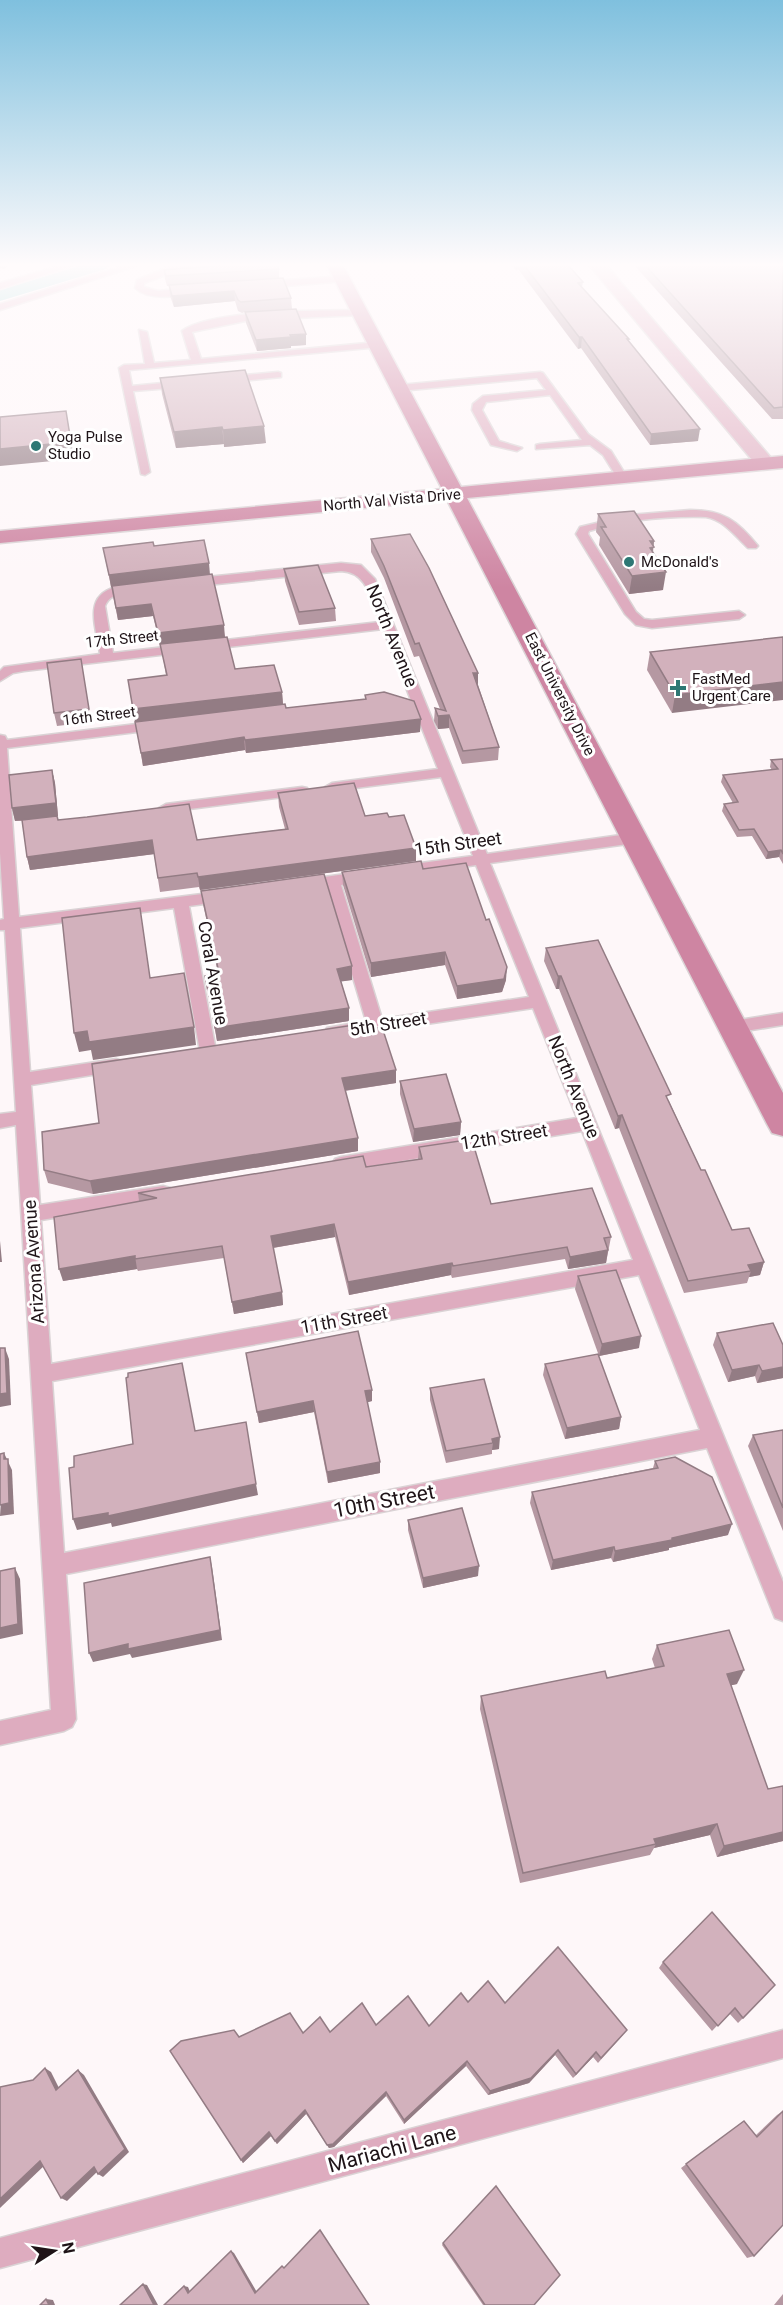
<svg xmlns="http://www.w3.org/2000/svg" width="783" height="2305" viewBox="0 0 783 2305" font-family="Roboto,sans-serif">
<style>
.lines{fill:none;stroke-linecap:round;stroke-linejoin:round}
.canal{fill:#81d3d0;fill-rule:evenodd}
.service-casing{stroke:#dad3d5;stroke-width:3}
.minor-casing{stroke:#dad3d5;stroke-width:3}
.secondary-casing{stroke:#dad3d5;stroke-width:3}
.service{fill:#deacbf;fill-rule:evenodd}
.minor{fill:#deacbf;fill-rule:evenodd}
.secondary{fill:#ce85a2;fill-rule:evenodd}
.wall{fill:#b598a2}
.shaded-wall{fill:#937c84}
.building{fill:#d2b1bc;stroke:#937c84;stroke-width:1.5}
.poi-dot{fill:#2d7774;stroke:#fff;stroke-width:2}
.labels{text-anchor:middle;stroke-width:6;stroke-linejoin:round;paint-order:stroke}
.far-poi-label{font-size:15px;fill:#1f1418;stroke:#fff;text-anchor:start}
.far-street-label{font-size:15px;fill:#1f1418;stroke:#fff}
.street-label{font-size:18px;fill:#1f1418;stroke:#fff}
.near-street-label{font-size:21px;fill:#1f1418;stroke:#fff}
</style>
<rect width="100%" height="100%" fill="#fef7f9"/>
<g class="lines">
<path class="canal" d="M82 265H109L106 269 0 301V290Z"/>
<g class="service-casing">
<g id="service">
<path d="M62 265H75L0 289V283Z"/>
<path d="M126 265H139L0 310V304Z"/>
<path d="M193 265 144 283V287L158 291 195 287 199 290 198 292C179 296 150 302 135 288L137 280 171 266Z"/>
<path d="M343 276 346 277V281L261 288 257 285 261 282Z"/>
<path d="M360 310 363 311V315L250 320 192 332 201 359 377 342 380 343V347L129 370 132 386 183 381 188 384 183 387 133 391 150 472 145 475 141 474 119 368 124 365 145 364 139 330 147 332 154 363 191 360 182 331C211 309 321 311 360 310Z"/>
<path d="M278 372 281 373V377L223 383 218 380 223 377Z"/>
<path d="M540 372 543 373 588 434 611 451 627 477 626 479H618L603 455 590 445 536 449V445L540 444 582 440 550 395 486 402 482 410 499 441 522 448 517 451 491 445 472 410 473 404 483 396 546 390 537 378 400 391 395 388 400 385Z"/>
<path d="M690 510C723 510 737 520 758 546L756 548H748C735 536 724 520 706 517 667 516 626 520 589 531L588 534 636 612 644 619 652 620 739 611 745 615 739 619 652 628 636 625 625 614 576 534 580 527 630 515Z"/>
<path d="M341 563 361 565 375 579 487 854 635 833 642 838 635 843 490 863 783 1582V1621L775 1618 707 1448 66 1574 76 1719 72 1727 64 1731 0 1745V1721L51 1710 16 1125 0 1128V1114L16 1112 5 930H0V920L4 919 0 853V735L5 736 7 740 161 721 168 725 161 729 7 748 19 917 226 891 234 896 226 901 189 906 216 1051 214 1055H202L200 1051 174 908 20 928 30 1072 116 1059 122 1061 125 1065 122 1069 116 1071 31 1085 40 1205 163 1186 170 1188 172 1193 170 1198 163 1200 41 1220 51 1364 633 1260 582 1131 341 1171 335 1169 332 1164 335 1159 341 1157 577 1118 533 1008 333 1038 327 1036 325 1032 327 1028 366 1021 326 887 299 888 296 885 299 882 304 880 366 871 374 876 366 881 341 885 382 1019 529 997 476 865 399 876 391 871 399 866 473 856 441 777 332 791 325 787 332 783 438 769 383 629 24 671 13 673 0 681V671L4 667 100 654C96 625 81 593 121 586 129 585 137 583 143 588 132 598 112 588 105 606L113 653 380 622C371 600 368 572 341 571L188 587 182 583 188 579ZM639 1275 700 1430 64 1553 52 1381Z"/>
<path d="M302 787 307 788 309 791 307 794 166 812 159 808 166 804Z"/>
<path d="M783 1013V1025L733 1033 727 1031 725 1027 727 1023 733 1021Z"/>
<path d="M783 2030V2058L0 2268V2238Z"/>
</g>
</g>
<g class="minor-casing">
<path id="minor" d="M589 265H606L772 459 775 463 772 467H758Z"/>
</g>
<g class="secondary-casing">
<path id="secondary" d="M327 265H343L461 487 783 456V468L467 498 783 1093V1136L772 1133 767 1124 447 500 0 543V531L442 489Z"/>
</g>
<use href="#service" class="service"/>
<use href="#minor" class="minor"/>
<use href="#secondary" class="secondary"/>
</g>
<g class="wall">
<path d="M0 265H9L4 269 0 268Z"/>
<path d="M512 265H568L583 282 582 287 629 341 698 441 650 445 581 348 578 349 518 269 516 270Z"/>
<path d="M634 265H783V419H772Z"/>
<path d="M279 269V278L291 298 292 309 306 334V345L291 346V348L257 351 246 323 245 312 242 313 238 311 235 301 174 307 170 296 169 286H167L165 279 164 270Z"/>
<path d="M160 378 266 443 224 447V444L176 448 162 394Z"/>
<path d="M598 514 654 541 653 553 663 590 629 594 599 545 600 537 596 532Z"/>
<path d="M371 539 478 673V685L499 747 498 760 462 764 449 728 438 729 434 721 435 708 440 709 419 656 414 657 384 578 371 552Z"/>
<path d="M154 546 210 575 225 637 235 669 282 692 283 704 286 708 365 699V695L420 732 246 753 245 750 143 766 130 693 166 675 161 645H160L153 616 118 620 103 548Z"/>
<path d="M284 569 335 608 336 621 299 625 285 581Z"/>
<path d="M783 637 672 713 647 670 650 652Z"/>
<path d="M81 659 91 722 57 726 54 713Z"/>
<path d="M783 759V864L779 857 766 859 752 836 737 837 722 811 724 804 733 803 721 782 723 775 772 770 770 767 771 760Z"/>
<path d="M52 770 55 783 58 816H57L58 820 197 840 285 829 279 807 278 793 365 816 389 817 416 848V861L200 890 199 887 160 892 154 854 30 870 27 857 22 821H15L12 808Z"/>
<path d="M423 869 506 980 502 992 457 999 445 965 371 977 343 885 342 872Z"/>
<path d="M201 891 352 980 341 981 349 1008V1021L217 1041 205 976 218 973 203 904Z"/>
<path d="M546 948 669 1101 701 1170 732 1230 764 1262 760 1275 749 1277 747 1283 684 1293 619 1128 615 1129 559 989H556L544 961Z"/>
<path d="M356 1031 396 1083 345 1091 358 1151 93 1194 48 1183 44 1170 99 1123Z"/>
<path d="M400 1081 461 1122 460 1135 413 1142 400 1094Z"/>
<path d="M419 1147 470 1150 491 1204 611 1237 606 1263 568 1269 565 1259 452 1278 451 1275 349 1295 335 1237 273 1248 282 1292 283 1305 234 1314 224 1258 138 1271 137 1269 63 1281 139 1201 138 1193 366 1167 418 1159Z"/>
<path d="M578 1276 639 1348 599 1356 575 1289Z"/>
<path d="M717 1333 783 1345V1378L757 1383 755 1376 728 1382 713 1345Z"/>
<path d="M545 1364 621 1417 619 1429 565 1439 543 1375Z"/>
<path d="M248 1365 372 1401 367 1402 380 1473 328 1483 314 1412 259 1423Z"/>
<path d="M430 1388 499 1449 492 1450V1454L446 1463 430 1400Z"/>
<path d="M783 1430V1531L748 1446 753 1435Z"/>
<path d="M655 1461 728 1535 669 1548V1550L613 1562 611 1558 551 1570 530 1503 532 1492 653 1468Z"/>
<path d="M408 1520 478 1576 423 1588 408 1530Z"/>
<path d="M657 1645 737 1684 731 1685 768 1789 783 1786V1841L717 1857 710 1835 654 1848 650 1855 520 1883 480 1709 481 1696 607 1678 655 1668 652 1659Z"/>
<path d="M712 1912 743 2018 738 2023 729 2013 712 2031 659 1968 663 1962Z"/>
<path d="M468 2002 505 2003 623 2035 598 2063 593 2057 573 2078 555 2055 529 2083 488 2095 466 2066 404 2124 386 2096 334 2147 329 2148 306 2114 277 2144 271 2136 243 2163 241 2160 239 2037 330 2032 376 2025 429 2026Z"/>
<path d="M783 2111 754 2256 747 2258 681 2168 739 2125 756 2135 777 2115Z"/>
<path d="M443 2243 534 2305H483L442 2245Z"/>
<path d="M783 2294V2305H774Z"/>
</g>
<g class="shaded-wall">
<path d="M516 265H519L518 269 516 270Z"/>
<path d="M234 291 235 301 174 307 172 296Z"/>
<path d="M306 334V345L291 346V348L257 351 256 340Z"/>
<path d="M579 337H582L581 348 578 349Z"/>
<path d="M66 411 74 459 0 466V449Z"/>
<path d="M264 426 266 443 224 447 223 430Z"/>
<path d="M222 427 224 444 176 448 174 432Z"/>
<path d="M700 429 698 441 650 445 651 434Z"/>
<path d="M650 541H654L651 565Z"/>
<path d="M209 563 210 575 111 587 109 575Z"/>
<path d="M666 572 663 590 629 594 632 576Z"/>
<path d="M151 604 153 616 118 620 116 608Z"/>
<path d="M224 625 225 638 160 645 158 633Z"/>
<path d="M473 673H478V685Z"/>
<path d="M783 682V700L672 713 675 695Z"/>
<path d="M282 692 283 705 135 722 133 709Z"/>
<path d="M449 715V728L438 729V716Z"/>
<path d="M421 719 420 732 246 753 245 740Z"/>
<path d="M244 737 245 750 143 766 141 753Z"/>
<path d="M52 770 55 783 58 816 15 821 12 808Z"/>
<path d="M152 840 155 854 30 870 27 857Z"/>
<path d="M416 848V861L200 890 198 877Z"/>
<path d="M781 850 779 857 766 859 768 852Z"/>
<path d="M445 952V965L371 977V963Z"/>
<path d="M352 966V980L338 982 337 969Z"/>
<path d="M507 967 506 980 502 992 457 999V986Z"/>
<path d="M558 976H561L559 989H556Z"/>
<path d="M349 1008V1021L217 1041 215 1028Z"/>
<path d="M194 1027 196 1045 93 1060 91 1050 79 1052 74 1033 87 1031Z"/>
<path d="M396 1070V1083L342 1091V1078Z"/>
<path d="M622 1115 619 1128 615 1129 618 1116Z"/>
<path d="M461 1122 460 1135 413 1142 414 1129Z"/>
<path d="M358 1138V1151L93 1194 90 1181Z"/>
<path d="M334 1224 335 1237 272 1248 271 1236Z"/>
<path d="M0 1241 2 1262H0Z"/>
<path d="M608 1250 606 1263 568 1269 570 1257Z"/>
<path d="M135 1256 137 1269 63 1281 59 1269Z"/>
<path d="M764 1262 760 1275 749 1277 751 1271 748 1265Z"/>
<path d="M452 1263 451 1275 349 1295 348 1282Z"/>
<path d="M282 1292 283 1305 234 1314 232 1302Z"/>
<path d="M641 1336 639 1348 599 1356 602 1344Z"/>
<path d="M5 1348 9 1359 11 1405 0 1407V1394Z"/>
<path d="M759 1365 755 1376 728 1382 732 1370Z"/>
<path d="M783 1367V1378L757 1383 762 1371Z"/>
<path d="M372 1390V1401L365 1403V1391Z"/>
<path d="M313 1401 314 1412 259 1423 257 1412Z"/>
<path d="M621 1417 619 1429 565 1439 567 1428Z"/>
<path d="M500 1437 499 1449 492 1450 493 1443 492 1439Z"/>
<path d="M4 1453 12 1470 14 1514 0 1516Z"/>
<path d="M380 1462V1473L328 1483 327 1472Z"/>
<path d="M256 1484 258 1495 112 1527 111 1523 77 1530 73 1519Z"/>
<path d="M732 1524 728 1535 669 1548V1550L613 1562 615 1551Z"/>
<path d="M614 1547 611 1558 551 1570 553 1560Z"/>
<path d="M210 1557 212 1567 222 1640 132 1658 130 1654 93 1662 89 1653Z"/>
<path d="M479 1566 478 1576 423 1588V1578Z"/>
<path d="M15 1568 20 1579 23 1634 0 1639V1628Z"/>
<path d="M744 1670 737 1684 720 1688 727 1674Z"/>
<path d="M717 1824 710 1835 654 1848 656 1844 654 1839Z"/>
<path d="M783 1832V1841L717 1857 724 1846Z"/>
<path d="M558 2050 555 2055 529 2083 488 2095 490 2091Z"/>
<path d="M596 2052 593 2057 573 2078 576 2074Z"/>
<path d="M467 2061 466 2066 404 2124V2120Z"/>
<path d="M45 2068 51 2072 62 2094 56 2090Z"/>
<path d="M78 2070 84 2075 129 2152 103 2177 98 2174Z"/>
<path d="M386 2092V2096L334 2147 329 2148 327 2145Z"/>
<path d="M305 2110 306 2114 277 2144 275 2141Z"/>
<path d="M269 2132 271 2136 243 2163 241 2160Z"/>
<path d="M40 2161 46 2164 0 2208V2199Z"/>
<path d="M94 2167 99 2170 67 2201 61 2198Z"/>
<path d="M231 2251 234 2253 258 2294 255 2293Z"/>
<path d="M143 2284 147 2285 158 2305H154Z"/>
<path d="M184 2286 188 2287 191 2294 188 2293Z"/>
<path d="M46 2299 53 2300 55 2305H49Z"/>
</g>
<g class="building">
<path d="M225 265H277L279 269 166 276 164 270Z"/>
<path d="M524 265H568L583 282 578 283 629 339H627L700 429 651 434 582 337H579Z"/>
<path d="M645 265H783V407L774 408Z"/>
<path d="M283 278 291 298 241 302 238 300 234 291 172 296 169 285Z"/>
<path d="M296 309 306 334 290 335 291 337 256 340 245 312Z"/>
<path d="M245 370 264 426 223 430 222 427 174 432 160 378Z"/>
<path d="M66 411 71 442 0 449V417Z"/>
<path d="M634 511 654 541H650L654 547 650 548 666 572 632 576 601 527H606L598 514Z"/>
<path d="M410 534 429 568 478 673H473L499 747 463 751 449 715 438 716 435 708 446 711 419 643 415 644 384 566 371 539Z"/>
<path d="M204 540 209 563 109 575 103 548 153 542 154 546Z"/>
<path d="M318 565 335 608 299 612 284 569Z"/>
<path d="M212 574 224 625 158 633 151 604 116 608 112 586Z"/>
<path d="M227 637 235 669 274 665 282 692 133 709 128 680 167 675 160 644Z"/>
<path d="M783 637V682L675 695 650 652Z"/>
<path d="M81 659 89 709 54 713 47 663Z"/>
<path d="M384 692 414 701 421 719 245 740 244 737 141 753 135 722 285 704 286 708 366 699 365 695Z"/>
<path d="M783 759V854L781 850 768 852 754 829 739 830 724 804 738 802 723 775 778 769 771 760Z"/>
<path d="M52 770 56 803 12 808 9 775Z"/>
<path d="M354 783 365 816 387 813 389 817 404 815 416 848 198 877 197 873 158 878 152 840 27 857 22 820 57 816 58 820 87 817 189 804 197 840 288 829 278 793Z"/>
<path d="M421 861 423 869 466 863 486 920 489 919 507 967 504 979 457 986 445 952 371 963 342 872Z"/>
<path d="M324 874 352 966 337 969 349 1008 215 1028 205 976 219 973 201 891Z"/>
<path d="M140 908 150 978 184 973 194 1027 89 1042 87 1031 74 1033 62 918Z"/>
<path d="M598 940 671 1094 666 1096 701 1170H705L732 1230 749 1228 764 1262 748 1265 751 1271 688 1281 622 1115 618 1116 561 976H558L546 948Z"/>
<path d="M354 1025 356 1031 382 1027 396 1070 342 1078 358 1138 90 1181 44 1170 42 1132 99 1123 92 1064Z"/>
<path d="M446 1074 461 1122 414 1129 400 1081Z"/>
<path d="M466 1140 470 1150H475L491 1204 592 1188 611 1237 604 1238 608 1250 570 1257 567 1247 453 1266 452 1263 348 1282 334 1224 271 1236 282 1292 232 1302 222 1246 135 1259V1256L59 1269 54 1217 157 1198 138 1193 363 1156 366 1167 422 1159 419 1147Z"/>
<path d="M616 1270 641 1336 602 1344 578 1276Z"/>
<path d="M773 1323 783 1345V1367L762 1371 759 1365 732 1370 717 1333Z"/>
<path d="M358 1331 372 1390 365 1391 380 1462 327 1472 313 1401 257 1412 246 1353Z"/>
<path d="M0 1348H5L7 1393 0 1394Z"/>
<path d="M598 1354 621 1417 567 1428 545 1364Z"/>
<path d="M182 1363 195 1431 246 1422 256 1484 108 1516V1513L73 1519 69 1468 74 1467V1456L133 1444 126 1378 128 1377V1373Z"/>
<path d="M484 1379 500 1437 492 1439 493 1443 446 1451 430 1388Z"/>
<path d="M783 1430V1508L753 1435Z"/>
<path d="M4 1453V1459H8L9 1503 0 1505V1454Z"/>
<path d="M675 1457 712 1477 732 1524 672 1538V1540L615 1551 614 1547 553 1560 532 1492 658 1468 655 1461Z"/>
<path d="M462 1508 479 1566 423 1578 408 1520Z"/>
<path d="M210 1557 220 1630 128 1649V1644L89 1653 84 1583Z"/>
<path d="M15 1568 18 1624 0 1628V1571Z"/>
<path d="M729 1630 744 1670 727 1674 768 1789 783 1786V1832L724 1846 717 1824 654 1839 656 1844 523 1873 481 1696 605 1671 607 1678 664 1666 657 1645Z"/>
<path d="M712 1912 775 1985 743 2018 735 2008 718 2026 663 1962Z"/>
<path d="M558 1947 627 2030 601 2058 596 2052 576 2074 558 2050 531 2078 490 2091 467 2061 404 2120 386 2092 333 2144 327 2145 305 2110 275 2141 269 2132 241 2160 170 2051 181 2041 234 2030 239 2037 290 2013 303 2033 320 2017 330 2032 362 2003 376 2025 408 1996 429 2026 461 1993 468 2002 488 1981 505 2003Z"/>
<path d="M45 2068 56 2090 78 2070 125 2149 98 2174 94 2167 61 2198 40 2161 0 2199V2087L33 2080Z"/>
<path d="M783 2111V2225L754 2256 686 2164 744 2121 757 2137Z"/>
<path d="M496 2186 560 2275 534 2305H485L443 2243Z"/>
<path d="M320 2230 369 2305H164L184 2286 188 2293 231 2251 255 2293 282 2266 284 2268Z"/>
<path d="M143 2284 154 2305H120Z"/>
<path d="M46 2299 49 2305H40Z"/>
</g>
<linearGradient id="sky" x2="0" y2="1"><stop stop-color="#7fc0de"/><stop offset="0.45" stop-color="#fffbfc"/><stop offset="1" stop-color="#fffbfc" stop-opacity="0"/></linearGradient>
<rect width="783" height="588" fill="url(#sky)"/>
<g class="poi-dot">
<circle cx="36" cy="446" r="6"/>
<circle cx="629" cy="562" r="6"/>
<path d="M675 679h6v6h6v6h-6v6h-6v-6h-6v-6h6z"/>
</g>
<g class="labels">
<g class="far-poi-label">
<text x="48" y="442">Yoga Pulse<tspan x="48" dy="17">Studio</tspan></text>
<text x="641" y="567">McDonald's</text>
<text x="692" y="684">FastMed<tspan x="692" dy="17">Urgent Care</tspan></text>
</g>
<g class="far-street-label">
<text transform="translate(392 500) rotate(-5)" y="5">North Val Vista Drive</text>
<text transform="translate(122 639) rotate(-6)" y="5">17th Street</text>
<text transform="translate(560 694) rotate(63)" y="5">East University Drive</text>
<text transform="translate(99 716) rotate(-7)" y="5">16th Street</text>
</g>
<g class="street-label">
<text transform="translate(392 636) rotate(68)" y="6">North Avenue</text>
<text transform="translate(458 844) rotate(-8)" y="6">15th Street</text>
<text transform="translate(213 973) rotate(80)" y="6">Coral Avenue</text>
<text transform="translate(388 1024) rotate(-9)" y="6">5th Street</text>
<text transform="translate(574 1087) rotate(68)" y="6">North Avenue</text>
<text transform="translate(504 1137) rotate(-9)" y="6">12th Street</text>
<text transform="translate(34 1262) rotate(-94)" y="6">Arizona Avenue</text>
<text transform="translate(344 1320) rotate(-10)" y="6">11th Street</text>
</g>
<g class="near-street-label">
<text transform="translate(384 1501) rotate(-11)" y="7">10th Street</text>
<text transform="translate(392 2149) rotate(-15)" y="7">Mariachi Lane</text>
</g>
</g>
<g transform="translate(54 2251) rotate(78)" stroke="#ffffff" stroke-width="4.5" paint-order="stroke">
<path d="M0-4.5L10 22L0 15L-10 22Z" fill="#1f1418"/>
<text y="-9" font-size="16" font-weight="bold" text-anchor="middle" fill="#1f1418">N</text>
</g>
</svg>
